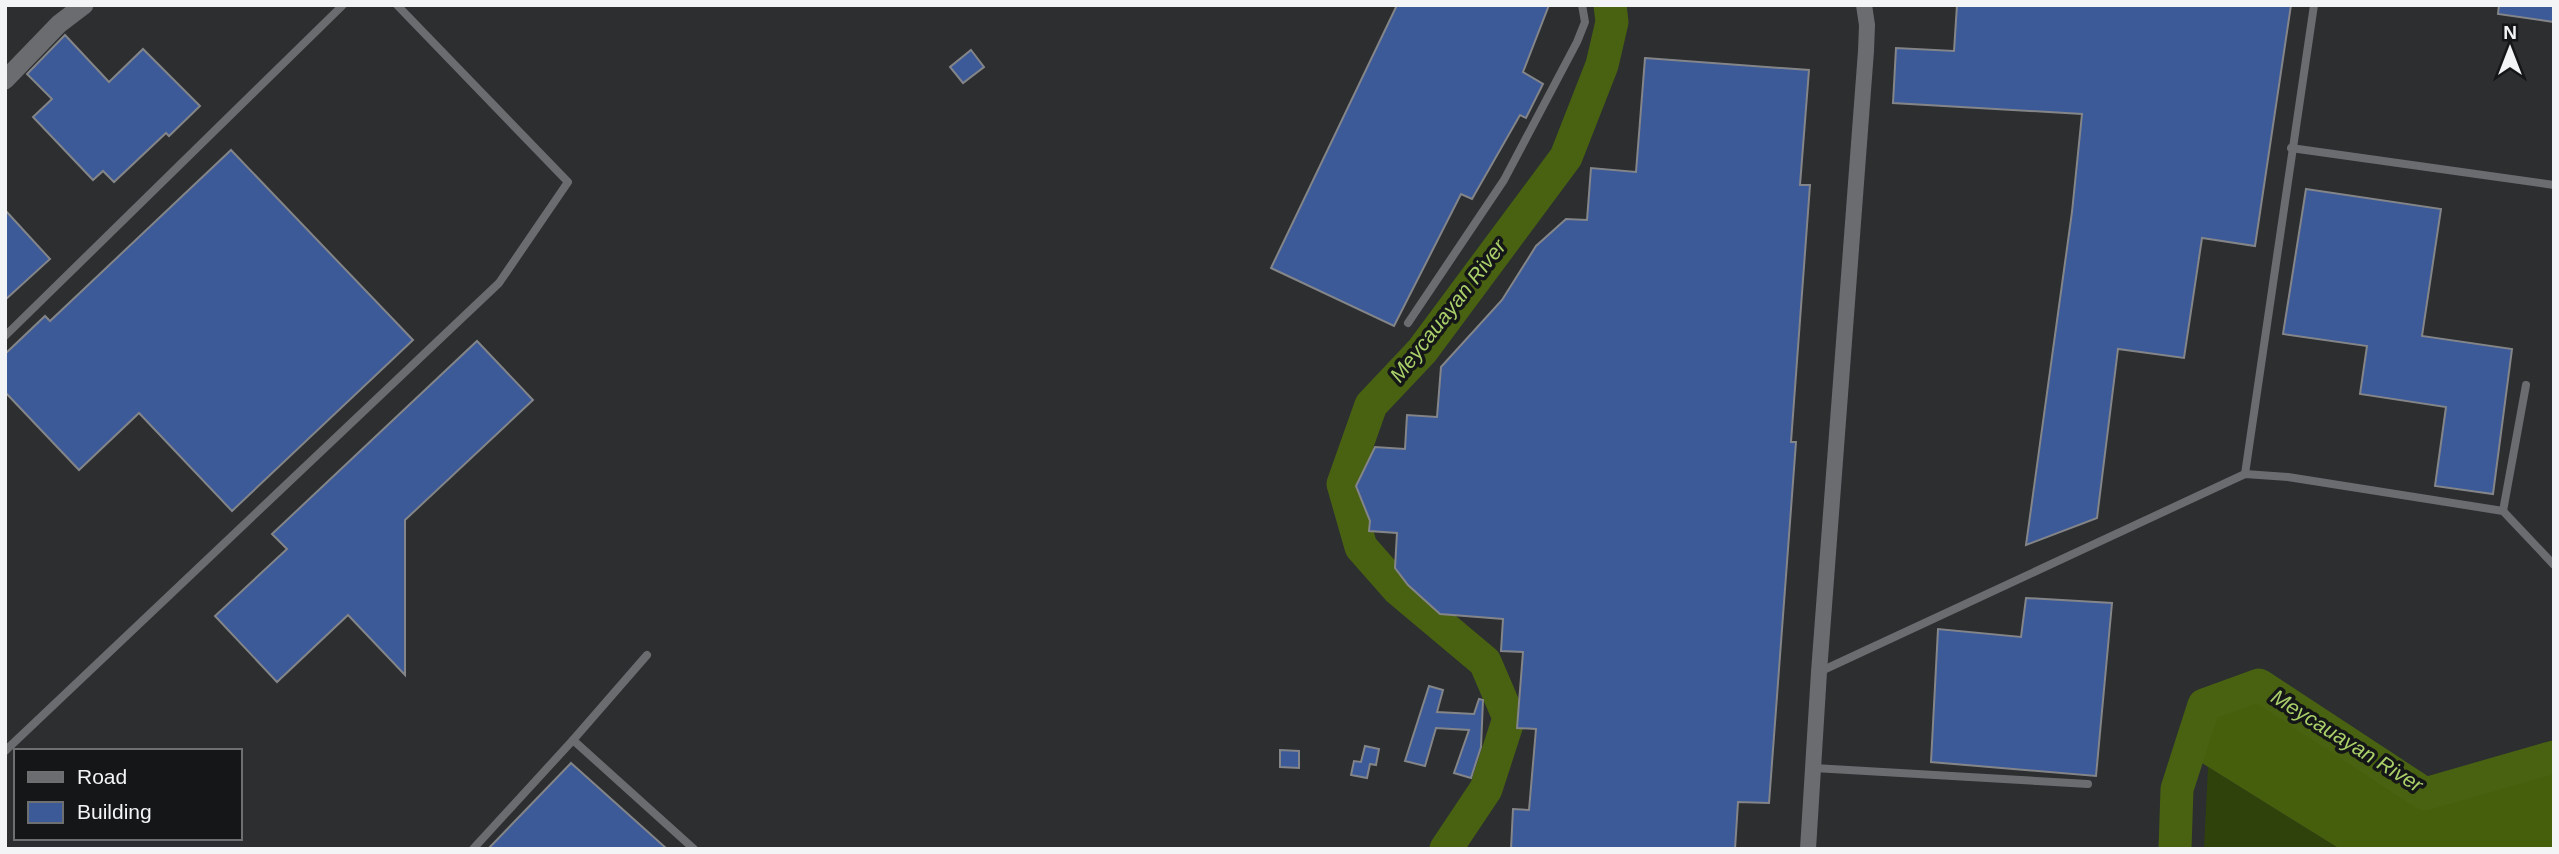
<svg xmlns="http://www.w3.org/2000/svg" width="2559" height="854" viewBox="0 0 2559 854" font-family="Helvetica,sans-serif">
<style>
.green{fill:#30420c}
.forest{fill:#465f0d}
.water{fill:#496212}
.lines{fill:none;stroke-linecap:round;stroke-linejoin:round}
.river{stroke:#496212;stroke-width:33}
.building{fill:#3c5998;stroke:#838588;stroke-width:2}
.service{stroke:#6a6c6f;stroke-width:8}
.minor{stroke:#6a6c6f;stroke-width:16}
.tertiary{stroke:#6a6c6f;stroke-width:19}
.labels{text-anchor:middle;stroke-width:7;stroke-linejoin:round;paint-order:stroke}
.water-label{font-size:21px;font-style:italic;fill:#aad06a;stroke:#151617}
</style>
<rect width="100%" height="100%" fill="#2c2e30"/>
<path class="green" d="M2208 767 2340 849H2204Z"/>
<path class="forest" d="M2257 696 2424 808 2554 767V849H2340L2197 760 2212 712Z"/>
<path class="water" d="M2163 786 2189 790 2188 849H2162Z"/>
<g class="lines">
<g class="river">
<path d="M1446 849 1486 789 1509 718 1485 662 1398 589 1361 547 1343 484 1371 405 1422 351 1566 157 1602 65 1612 22 1610 5"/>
<path d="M2175 849 2177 789 2204 705 2259 685 2425 794 2554 757"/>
</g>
</g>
<g class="building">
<path d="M1397 5H1549L1523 72 1543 84 1526 118 1520 115 1472 199 1461 194 1394 326 1271 268Z"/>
<path d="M1957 5H2291L2255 246 2202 238 2184 358 2118 349 2097 518 2026 545 2072 212 2082 114 1893 103 1896 48 1954 51Z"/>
<path d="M2499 5H2554V22L2498 14Z"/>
<path d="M65 35 109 82 143 49 200 106 169 136 166 133 114 182 103 171 93 180 33 117 52 99 27 74Z"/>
<path d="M971 50 984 67 963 83 950 67Z"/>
<path d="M1645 58 1809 70 1800 185H1810L1791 442H1796L1769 803 1738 802 1735 849H1511L1513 809 1529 810 1536 729 1517 728 1523 652 1501 651 1503 619 1440 614 1408 585 1395 568 1397 533 1369 531 1370 521 1356 486 1375 447 1405 449 1407 415 1437 417 1441 367 1502 300 1536 246 1566 219 1587 220 1591 168 1636 172Z"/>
<path d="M231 150 413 340 232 511 139 413 79 470 5 392V354L45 316 50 321Z"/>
<path d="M2306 189 2441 209 2422 336 2512 349 2493 494 2435 486 2446 407 2360 394 2367 346 2283 334Z"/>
<path d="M5 210 50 259 5 300Z"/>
<path d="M477 341 533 400 405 520V675L348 615 277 682 215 616 287 549 272 534Z"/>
<path d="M2026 598 2112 603 2096 776 1931 762 1938 629 2021 637Z"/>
<path d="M1429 686 1443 690 1437 712 1474 714 1479 699 1483 700 1481 747 1471 778 1454 773 1469 730 1436 728 1425 766 1405 761Z"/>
<path d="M1365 746 1379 749 1376 765 1370 764 1367 778 1351 775 1354 761 1361 762Z"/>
<path d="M1280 750 1299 751V768L1280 767Z"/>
<path d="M571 763 667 849H488Z"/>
</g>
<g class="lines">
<g class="service">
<path d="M2291 148 2554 185"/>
<path d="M1408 323 1504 180 1577 42 1585 22 1582 5"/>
<path d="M5 336 343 5"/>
<path d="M2245 474 2314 5"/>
<path d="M2503 511 2526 385"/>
<path d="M1819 672 2245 474 2288 477 2503 511 2554 565"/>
<path d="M573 740 694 849"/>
<path d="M5 751 499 283 568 182 397 5"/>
<path d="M1814 768 2088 784"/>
<path d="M473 849 573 740 647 655"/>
</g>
<path class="minor" d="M1808 849 1819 672 1866 51 1867 25 1864 5"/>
<path class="tertiary" d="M5 80 59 24 84 5"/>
</g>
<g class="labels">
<g class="water-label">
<text transform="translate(1448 311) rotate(-52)" y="7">Meycauayan River</text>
<text transform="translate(2347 741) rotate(32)" y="7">Meycauayan River</text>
</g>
</g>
<rect width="2559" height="854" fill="none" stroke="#f3f4f6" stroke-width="14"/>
<rect x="14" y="749" width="228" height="91" fill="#151617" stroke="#6e6f70" stroke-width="2"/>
<rect x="28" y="772" width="35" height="10" fill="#6a6c6f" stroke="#6e6f70" stroke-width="2"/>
<text x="77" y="784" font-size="21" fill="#f3f4f6">Road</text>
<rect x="28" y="802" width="35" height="21" fill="#3c5998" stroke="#6e6f70" stroke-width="2"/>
<text x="77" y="819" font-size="21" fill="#f3f4f6">Building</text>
<g transform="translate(2510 49)" stroke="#151617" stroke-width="5" paint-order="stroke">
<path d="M0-5L12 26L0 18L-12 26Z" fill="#f3f4f6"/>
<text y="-10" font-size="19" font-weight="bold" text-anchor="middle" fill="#f3f4f6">N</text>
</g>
</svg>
